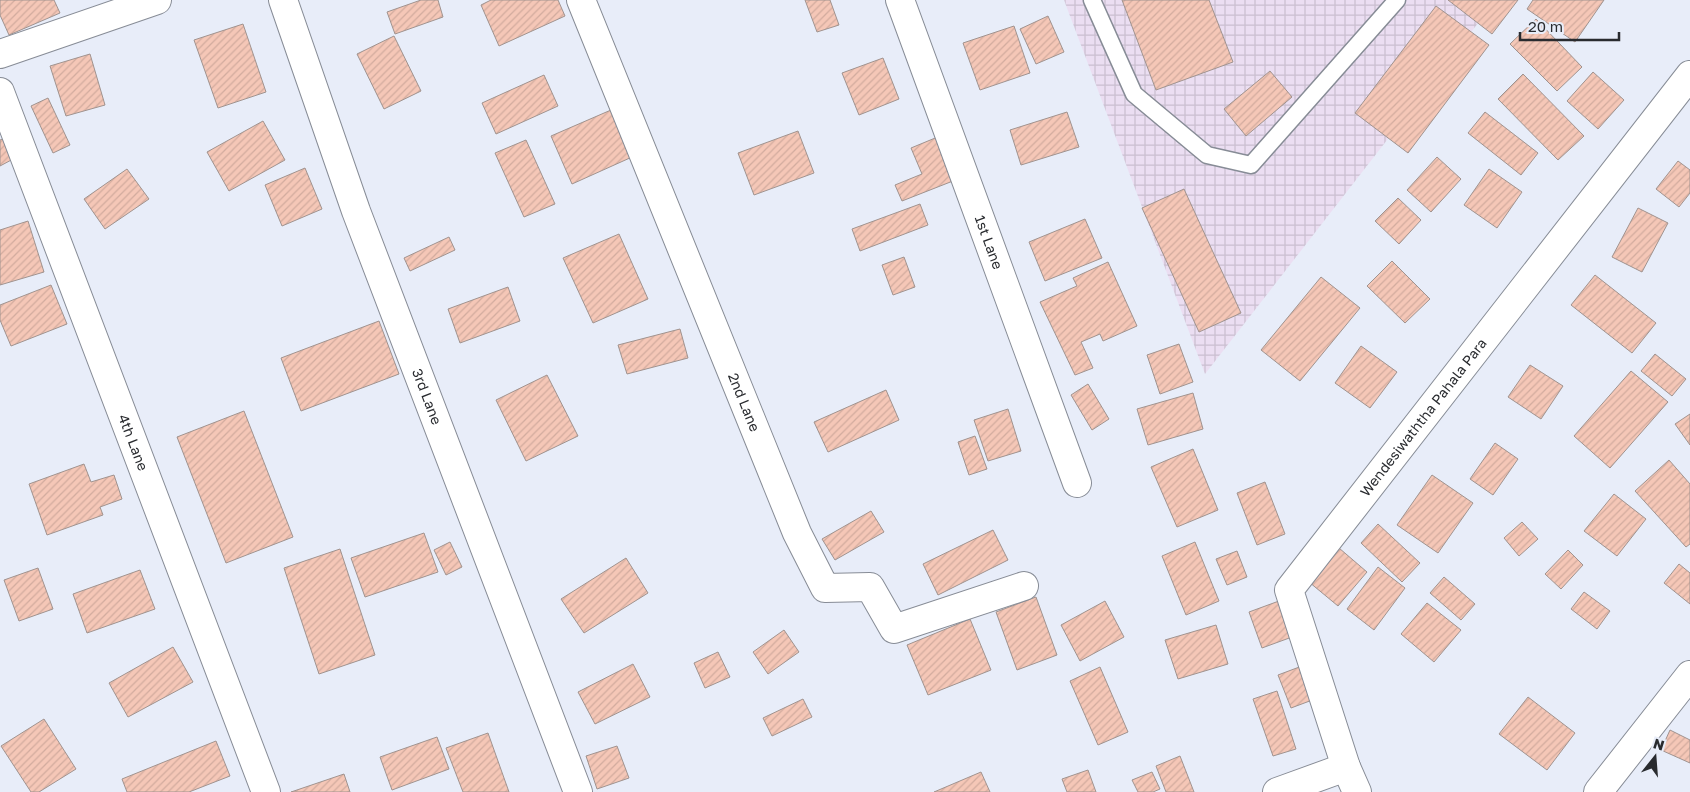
<svg xmlns="http://www.w3.org/2000/svg" width="1690" height="792" viewBox="0 0 1690 792" font-family="'Golos Text',sans-serif">
<style>
.industrial{fill:url(#industrial-grid)}
.building{fill:url(#building-hatch);stroke:#a0938f}
.lines{fill:none;stroke-linecap:round;stroke-linejoin:round}
.lane-casing{stroke:#878c96;stroke-width:19}
.street-casing{stroke:#878c96;stroke-width:30}
.lane{stroke:#fff;stroke-width:16}
.street{stroke:#fff;stroke-width:28}
.labels{text-anchor:middle;stroke-width:5;stroke-linejoin:round;paint-order:stroke}
.street-label{font-size:14px;fill:#292b2f;stroke:#e8edf9}
</style>
<defs>
<pattern id="industrial-grid" width="8" height="8" patternUnits="userSpaceOnUse" patternTransform="scale(1.25)"><rect width="8" height="8" fill="#ebdef2"/><path d="M0 4h8M4 0v8" fill="none" stroke="#cabfd0"/></pattern>
<pattern id="building-hatch" width="6" height="6" patternUnits="userSpaceOnUse" patternTransform="scale(1.25)"><rect width="6" height="6" fill="#f5c7b7"/><path d="M-1 1l2-2M0 6l6-6M5 7l2-2" fill="none" stroke="#d2ab9e"/></pattern>
</defs>
<rect width="100%" height="100%" fill="#e8edf9"/>
<path class="industrial" d="M1064 0H1496L1205 374Z"/>
<g class="building">
<path d="M0 0H54L60 13 9 35 0 15Z"/>
<path d="M421 0H438L443 17 395 34 387 12Z"/>
<path d="M491 0H558L565 16 499 46 481 5Z"/>
<path d="M805 0H830L839 25 817 32Z"/>
<path d="M1122 0H1209L1233 62 1156 90Z"/>
<path d="M1448 0H1518L1492 34Z"/>
<path d="M1533 0H1604L1575 42 1527 9Z"/>
<path d="M1436 6 1489 45 1408 153 1355 113Z"/>
<path d="M1048 16 1064 52 1036 64 1020 29Z"/>
<path d="M1536 19 1582 67 1557 91 1510 44Z"/>
<path d="M243 24 266 92 218 108 194 40Z"/>
<path d="M1014 26 1030 73 980 90 963 43Z"/>
<path d="M394 36 421 91 384 109 357 54Z"/>
<path d="M90 54 105 105 66 116 50 66Z"/>
<path d="M883 58 899 99 859 115 842 73Z"/>
<path d="M1270 71 1292 97 1246 136 1224 109Z"/>
<path d="M1593 72 1624 100 1598 129 1567 101Z"/>
<path d="M1523 74 1584 136 1558 160 1498 99Z"/>
<path d="M544 75 558 106 496 134 482 103Z"/>
<path d="M48 98 70 145 53 153 31 106Z"/>
<path d="M611 110 632 157 572 184 551 136Z"/>
<path d="M1067 112 1079 147 1021 165 1010 130Z"/>
<path d="M1485 112 1538 153 1521 175 1468 133Z"/>
<path d="M263 121 285 160 229 191 207 152Z"/>
<path d="M798 131 814 173 754 195 738 153Z"/>
<path d="M940 136 958 179 902 201 895 185 922 174 911 148Z"/>
<path d="M5 138 15 158 0 166V140Z"/>
<path d="M526 140 555 204 524 217 495 153Z"/>
<path d="M1437 157 1461 179 1431 212 1407 190Z"/>
<path d="M1678 161 1690 170V193L1679 207 1656 189Z"/>
<path d="M305 168 322 209 282 226 265 185Z"/>
<path d="M127 169 149 199 105 229 84 199Z"/>
<path d="M1489 169 1522 192 1497 228 1464 205Z"/>
<path d="M1184 189 1241 313 1199 332 1142 208Z"/>
<path d="M1398 198 1421 220 1399 244 1375 221Z"/>
<path d="M920 204 928 225 860 251 852 229Z"/>
<path d="M1638 208 1668 223 1642 272 1612 257Z"/>
<path d="M1085 219 1102 258 1045 281 1029 242Z"/>
<path d="M28 221 44 272 0 285V230Z"/>
<path d="M619 234 648 299 593 323 563 258Z"/>
<path d="M449 237 455 250 410 271 404 258Z"/>
<path d="M904 257 915 287 893 295 882 265Z"/>
<path d="M1392 261 1430 299 1405 323 1367 286Z"/>
<path d="M1108 262 1137 326 1103 341 1100 334 1081 342 1093 368 1075 375 1040 302 1077 286 1073 278Z"/>
<path d="M1595 275 1656 323 1632 353 1571 305Z"/>
<path d="M1321 277 1360 308 1300 381 1261 350Z"/>
<path d="M51 285 67 324 11 346 0 320V305Z"/>
<path d="M508 287 520 321 460 343 448 309Z"/>
<path d="M379 321 399 374 301 411 281 358Z"/>
<path d="M680 329 688 358 627 374 618 345Z"/>
<path d="M1179 344 1193 382 1160 394 1147 355Z"/>
<path d="M1361 346 1397 372 1370 408 1335 383Z"/>
<path d="M1655 354 1686 379 1672 396 1641 371Z"/>
<path d="M1530 365 1563 386 1541 419 1508 397Z"/>
<path d="M1631 371 1668 402 1610 468 1574 436Z"/>
<path d="M547 375 578 436 526 461 496 400Z"/>
<path d="M1088 384 1109 419 1092 430 1071 395Z"/>
<path d="M886 390 899 420 828 452 814 422Z"/>
<path d="M1193 393 1203 429 1148 445 1137 409Z"/>
<path d="M1008 409 1021 451 988 461 974 420Z"/>
<path d="M244 411 293 537 226 563 177 437Z"/>
<path d="M1690 414V445L1675 424Z"/>
<path d="M975 436 987 469 969 475 958 442Z"/>
<path d="M1495 443 1518 459 1493 495 1470 479Z"/>
<path d="M1193 449 1218 510 1177 527 1151 467Z"/>
<path d="M1669 460 1690 484V544L1686 547 1635 491Z"/>
<path d="M84 464 91 482 114 475 122 499 100 507 103 515 47 535 29 484Z"/>
<path d="M1432 475 1473 503 1438 553 1397 525Z"/>
<path d="M1265 482 1285 534 1257 545 1237 493Z"/>
<path d="M1614 494 1646 519 1617 556 1584 531Z"/>
<path d="M871 511 884 532 835 560 822 539Z"/>
<path d="M1522 522 1538 539 1519 556 1504 538Z"/>
<path d="M1378 524 1420 563 1402 582 1361 543Z"/>
<path d="M993 530 1008 560 938 595 923 564Z"/>
<path d="M424 533 438 572 365 597 351 558Z"/>
<path d="M450 542 462 567 446 575 434 550Z"/>
<path d="M1195 542 1219 601 1186 615 1162 556Z"/>
<path d="M1339 548 1367 572 1338 606 1309 582Z"/>
<path d="M340 549 375 655 319 674 284 568Z"/>
<path d="M1568 550 1583 565 1561 589 1545 574Z"/>
<path d="M1237 551 1247 577 1227 585 1216 559Z"/>
<path d="M626 558 648 593 584 633 561 599Z"/>
<path d="M1679 564 1690 573V604L1664 583Z"/>
<path d="M1378 567 1405 588 1374 630 1347 609Z"/>
<path d="M38 568 53 609 19 621 4 580Z"/>
<path d="M140 570 155 609 87 633 73 594Z"/>
<path d="M1444 577 1475 604 1461 620 1430 593Z"/>
<path d="M1584 592 1610 611 1597 629 1571 609Z"/>
<path d="M1036 597 1057 655 1017 670 996 612Z"/>
<path d="M1105 601 1124 637 1080 661 1061 625Z"/>
<path d="M1279 601 1292 637 1262 648 1249 612Z"/>
<path d="M1427 603 1461 630 1434 662 1401 634Z"/>
<path d="M970 619 991 670 928 695 907 645Z"/>
<path d="M1216 625 1228 664 1178 679 1165 640Z"/>
<path d="M784 630 799 652 768 674 753 652Z"/>
<path d="M173 647 193 682 128 717 109 683Z"/>
<path d="M718 652 730 677 705 688 694 663Z"/>
<path d="M633 664 650 697 595 724 578 692Z"/>
<path d="M1302 666 1315 699 1291 708 1278 675Z"/>
<path d="M1100 667 1128 732 1098 745 1070 681Z"/>
<path d="M1277 691 1296 749 1273 756 1253 699Z"/>
<path d="M1528 697 1575 733 1547 770 1499 734Z"/>
<path d="M803 699 812 717 772 736 763 718Z"/>
<path d="M44 719 76 769 39 792H31L1 746Z"/>
<path d="M1670 730 1690 740V763L1661 750Z"/>
<path d="M488 733 509 792H463L446 748Z"/>
<path d="M437 737 449 769 392 790 380 757Z"/>
<path d="M216 741 230 776 189 792H127L122 779Z"/>
<path d="M617 746 629 778 597 789 586 756Z"/>
<path d="M1180 756 1194 792H1166L1156 766Z"/>
<path d="M1088 770 1096 792H1067L1062 779Z"/>
<path d="M981 772 990 792H934Z"/>
<path d="M1152 772 1160 789 1153 792H1138L1132 780Z"/>
<path d="M344 774 350 792H291Z"/>
</g>
<g class="lines">
<g class="lane-casing">
<path id="lane" d="M1092 0 1134 94 1207 155 1251 165 1397 0"/>
</g>
<g class="street-casing">
<g id="street">
<path id="s1" d="M283 0 356 211 578 792"/>
<path id="s2" d="M581 0 797 533 825 588 870 587 894 629 1024 586"/>
<path id="s3" d="M900 0 1077 483"/>
<path d="M0 54 157 0"/>
<path id="s4" d="M0 92 266 792"/>
<path d="M1277 792 1346 767"/>
<path id="s5" d="M1357 792 1346 767 1289 590 1690 75"/>
<path d="M1598 792 1690 675"/>
</g>
</g>
<use href="#lane" class="lane"/>
<use href="#street" class="street"/>
</g>
<g class="labels">
<g class="street-label">
<text dy="5" stroke="none"><textPath href="#s3" startOffset="258">1st Lane</textPath></text>
<text dy="5" stroke="none"><textPath href="#s1" startOffset="422">3rd Lane</textPath></text>
<text dy="5" stroke="none"><textPath href="#s2" startOffset="434">2nd Lane</textPath></text>
<text dy="5" stroke="none"><textPath href="#s5" startOffset="432">Wendesiwaththa Pahala Para</textPath></text>
<text dy="5" stroke="none"><textPath href="#s4" startOffset="375">4th Lane</textPath></text>
</g>
</g>
<g transform="translate(1655 757) rotate(17)" stroke="#e8edf9" stroke-width="4" paint-order="stroke">
<path d="M0-4L9 19L0 12L-9 19Z" fill="#292b2f"/>
<text y="-8" font-size="14" font-weight="bold" text-anchor="middle" fill="#292b2f">N</text>
</g>
<path d="M1520 32v8h99v-8" fill="none" stroke="#292b2f" stroke-width="2.5"/>
<text x="1528" y="32" font-size="15" fill="#292b2f" stroke="#e8edf9" stroke-width="4" paint-order="stroke">20 m</text>
</svg>
